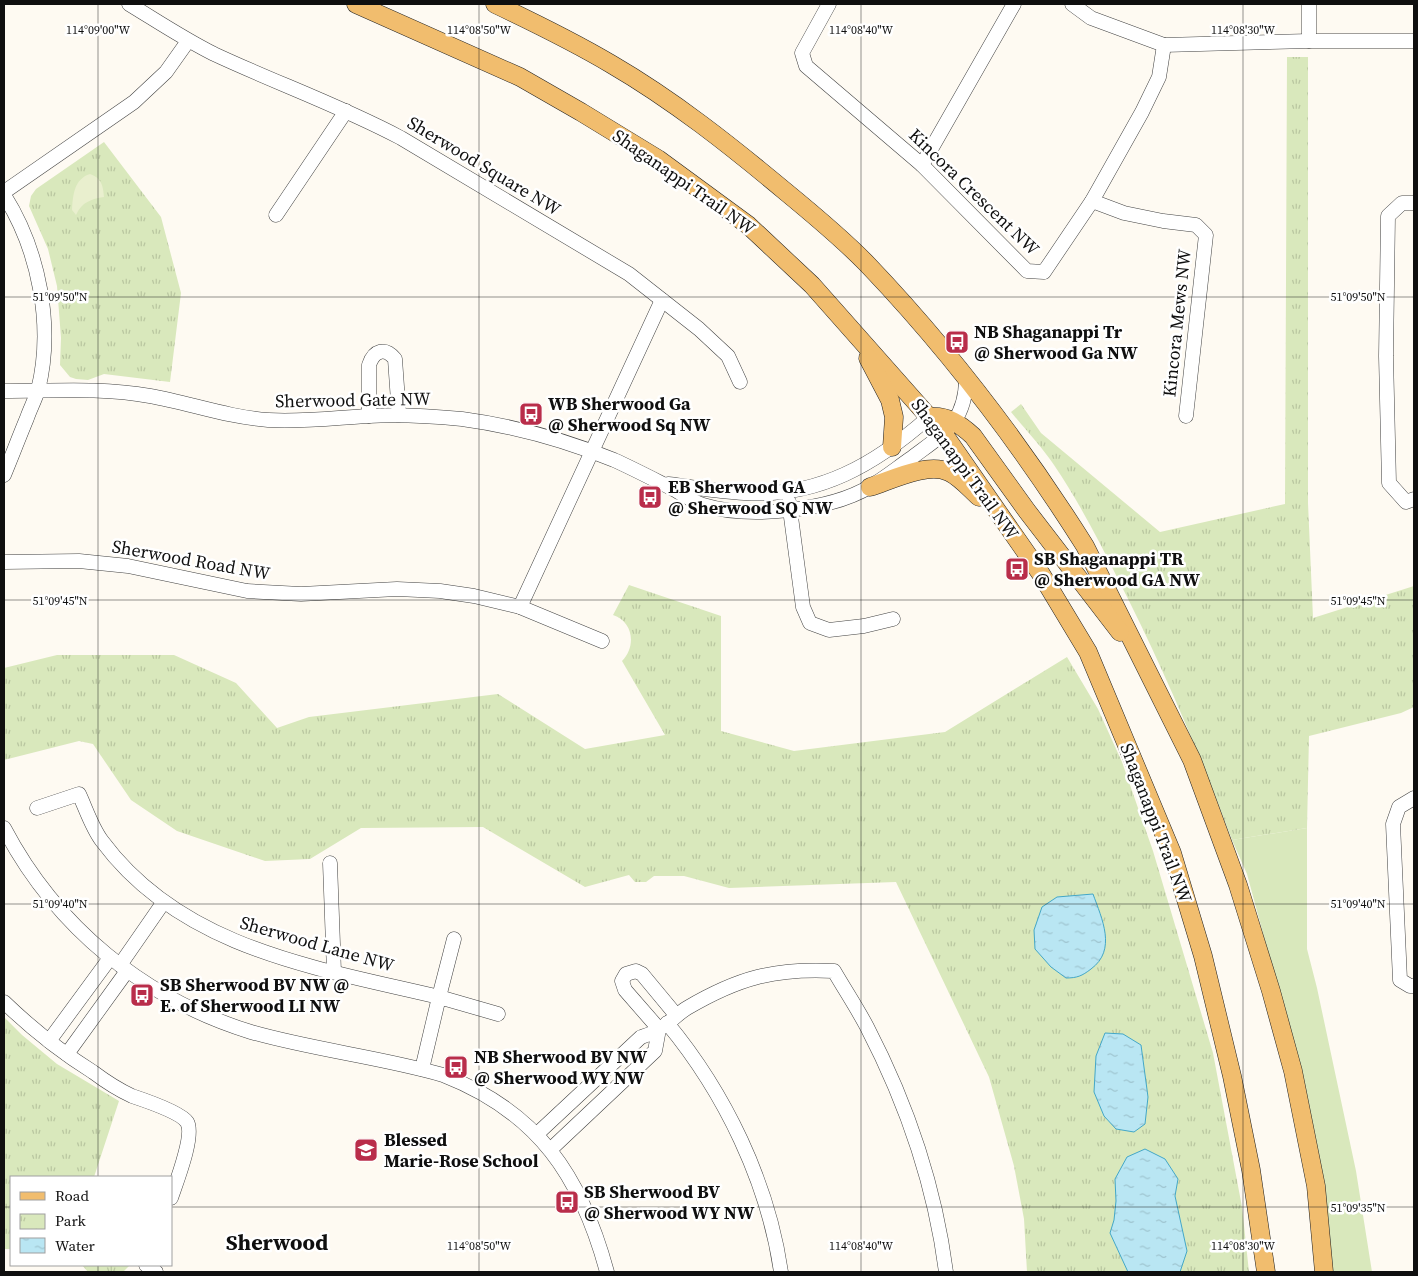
<svg xmlns="http://www.w3.org/2000/svg" width="1418" height="1276" viewBox="0 0 1418 1276" font-family="'Source Serif 4',serif">
<style>
.grass{fill:#d9e8bc}
.park{fill:url(#park-tufts)}
.pitch{fill:#e9efce}
.water{fill:url(#water-ripples);stroke:#43a7c7}
.lines{fill:none;stroke-linecap:round;stroke-linejoin:round}
.minor-casing{stroke:#424242;stroke-width:15}
.major-casing{stroke:#202020;stroke-width:19}
.minor{stroke:#fff;stroke-width:14}
.major{stroke:#f1bd6e;stroke-width:18}
.ticks{fill:none;stroke:#0f0f0f;stroke-width:1;stroke-opacity:0.45}
.labels{text-anchor:middle;stroke-width:5;stroke-linejoin:round;paint-order:stroke}
.street-label{font-size:18px;fill:#0f0f0f;stroke:#fff}
.poi-label{font-size:18px;font-weight:bold;fill:#0f0f0f;stroke:#fff;text-anchor:start}
.district-label{font-size:22px;font-weight:bold;fill:#0f0f0f;stroke:#fff}
.ticks-label{font-size:12px;text-anchor:middle;fill:#0f0f0f;stroke:#fff;stroke-width:5;stroke-linejoin:round;paint-order:stroke}
</style>
<defs>
<pattern id="park-tufts" width="24" height="20" patternUnits="userSpaceOnUse" patternTransform="scale(1.25)"><rect width="24" height="20" fill="#d9e8bc"/><path d="M3 7l-1-3M5 7V3M7 7l1-3M15 17l-1-3M17 17v-4M19 17l1-3" fill="none" stroke="#b9c6a0"/></pattern>
<pattern id="water-ripples" width="26" height="14" patternUnits="userSpaceOnUse" patternTransform="scale(1.25)"><rect width="26" height="14" fill="#b9e6f3"/><path d="M2 4q2-2 4 0t4 0M15 11q2-2 4 0t4 0" fill="none" stroke="#9ec4cf"/></pattern>
</defs>
<rect width="100%" height="100%" fill="#fefaf2"/>
<path class="grass" d="M1307 828V949L1317 988 1356 1171 1372 1272H1333L1329 1243 1292 1041 1247 874 1232 840Z"/>
<g class="park">
<path d="M1287 57H1308V503L1313 618 1414 586V707L1401 713 1309 736 1307 828 1232 840C1199 752 1162 665 1119 581 1099 541 1079 502 1054 465 1042 447 1026 430 1011 412L1021 404 1041 433 1160 532 1285 504Z"/>
<path d="M104 142 161 217 181 293 170 382 104 374 88 380 76 379 70 377 60 365 61 338 57 286 48 249 29 206 31 196 36 189Z"/>
<path d="M629 585 721 616V731L794 751 945 732 1067 657 1098 709 1122 762 1153 851 1213 1053 1242 1207 1249 1272H1027L1024 1219 1014 1166 989 1077 896 882 729 888 684 876H654L646 882H635L629 875 585 887 483 827 361 828 310 859 265 861 177 831 131 800 93 744 79 741 4 760V668L57 655H174L236 683 277 728 309 717 498 694 585 749 665 735 622 661C636 647 634 622 613 615Z"/>
<path d="M4 1017 22 1035 57 1064 119 1101 94 1177H11V1249H4Z"/>
<path d="M82 1265H130L123 1272H88Z"/>
</g>
<path class="pitch" d="M90 174C102 178 103 186 104 197 91 199 82 202 76 215L72 210C73 195 74 179 90 174Z"/>
<g class="water">
<path d="M1093 894C1102 919 1117 950 1091 969 1082 976 1077 978 1066 978L1051 967 1035 949 1034 930 1042 907 1057 897Z"/>
<path d="M1105 1033 1123 1034 1141 1045 1148 1097 1145 1124 1134 1132 1116 1129 1104 1116 1094 1092 1096 1056Z"/>
<path d="M1145 1149 1165 1159 1178 1179 1175 1196 1187 1251 1180 1272H1128L1110 1233 1114 1220 1116 1201 1115 1179 1127 1157Z"/>
</g>
<g class="lines">
<g class="minor-casing">
<g id="minor">
<path d="M129 4C157 21 184 39 214 54 276 83 341 106 401 138L629 274 699 329 728 356 740 382"/>
<path d="M829 4 802 53 806 66 922 165 1027 271 1044 272 1092 201 1142 112 1159 77 1164 45"/>
<path d="M1072 4 1091 18 1164 45 1309 41H1414"/>
<path d="M1309 41V4"/>
<path d="M922 165 1014 4"/>
<path d="M4 192 134 102 166 72 188 41"/>
<path d="M4 195C39 250 54 326 38 390 35 400 30 409 27 418 19 437 12 456 4 475"/>
<path d="M1092 201 1124 213 1163 221 1196 225 1206 235 1186 416"/>
<path d="M1414 203H1402L1388 216 1386 356 1389 483 1406 502 1414 499"/>
<path d="M276 215 346 111"/>
<path d="M4 391C53 391 101 387 150 396 190 403 227 417 268 420 302 422 334 418 368 416 399 414 431 416 462 419 514 426 565 440 614 460 634 469 655 480 675 490 684 495 693 502 703 505 749 519 830 511 871 486 885 478 897 468 910 459 943 434 966 423 966 378"/>
<path d="M369 416V365C374 350 385 347 395 359L399 415"/>
<path d="M668 484C694 487 719 492 744 493 818 498 876 464 929 417"/>
<path d="M789 502 803 607 810 623 829 630 864 626 893 619"/>
<path d="M4 562 79 561 128 566 247 591 301 594 397 589 440 591 474 596 520 607 602 641"/>
<path d="M520 607 662 300"/>
<path d="M1414 798 1399 807 1393 824 1400 980 1410 986H1414"/>
<path d="M37 808 79 794C86 809 92 828 102 841 182 949 317 968 439 997L454 939"/>
<path d="M4 828C56 927 144 999 251 1032 314 1050 380 1057 443 1075 538 1112 581 1176 607 1272"/>
<path d="M330 863 334 972"/>
<path d="M120 965 163 903"/>
<path d="M4 1002C31 1028 61 1052 93 1072 105 1081 119 1090 132 1096 144 1100 180 1112 187 1122 195 1135 176 1183 171 1198"/>
<path d="M667 1023C725 1093 768 1182 781 1272"/>
<path d="M659 1029 625 990 622 981 626 974 636 971 642 974 676 1015"/>
<path d="M49 1041 110 958"/>
<path d="M67 1054 127 971"/>
<path d="M422 1069 439 997 498 1014"/>
<path d="M537 1134 641 1037C647 1035 654 1033 659 1029 669 1024 677 1014 687 1008 738 978 774 968 834 971 845 990 857 1008 867 1027 907 1104 935 1187 946 1272"/>
<path d="M551 1149 655 1051 659 1029"/>
<path d="M146 1265 156 1272"/>
</g>
</g>
<g class="major-casing">
<g id="major">
<path d="M356 4 520 77 581 112 658 159 748 225 812 285 943 433 1041 574 1088 652 1172 853 1203 956 1232 1076 1251 1170 1266 1272"/>
<path d="M495 4C535 23 574 42 611 64 673 100 731 146 786 192 814 215 843 239 868 265 950 351 1022 446 1085 546L1192 760 1238 885 1271 991 1293 1071 1316 1186 1324 1272"/>
<path d="M868 358 890 400 894 417 892 447"/>
<path d="M929 417C947 415 960 424 973 436L1027 511 1120 632"/>
<path d="M870 487C892 480 927 462 949 472 960 477 970 489 979 497"/>
</g>
</g>
<use href="#minor" class="minor"/>
<use href="#major" class="major"/>
</g>
<path class="ticks" d="M98 4V1177M479 4V1272M861 4V1272M1243 4V1272M4 297H1414M4 600H1414M4 904H1414M4 1207H11M171 1207H1414M98 1265V1272"/>
<defs>
<g id="bus-square" transform="scale(1.25)"><rect x="-9" y="-9" width="18" height="18" rx="4" fill="#b92d4a" stroke="#fff"/><path d="M-5-6H5V4H4V6H2V4H-2V6H-4V4H-5ZM-3.5-4V0h7V-4ZM-3.5 1.2v1.5H-2V1.2ZM2 1.2v1.5H3.5V1.2Z" fill="#fff"/></g>
<g id="school-square" transform="scale(1.25)"><rect x="-9" y="-9" width="18" height="18" rx="4" fill="#b92d4a" stroke="#fff"/><path d="M0-5L7-2L0 1L-7-2ZM-4 1L0 2.5L4 1V4Q0 6-4 4Z" fill="#fff"/></g>
</defs>
<g fill-rule="evenodd">
<use href="#bus-square" x="957" y="342"/>
<use href="#bus-square" x="531" y="414"/>
<use href="#bus-square" x="650" y="497"/>
<use href="#bus-square" x="1017" y="569"/>
<use href="#bus-square" x="142" y="995"/>
<use href="#bus-square" x="456" y="1067"/>
<use href="#school-square" x="366" y="1150"/>
<use href="#bus-square" x="567" y="1202"/>
</g>
<g class="labels">
<g class="street-label">
<text transform="translate(484 166) rotate(31)" y="6">Sherwood Square NW</text>
<text transform="translate(684 182) rotate(35)" y="6">Shaganappi Trail NW</text>
<text transform="translate(974 192) rotate(44)" y="6">Kincora Crescent NW</text>
<text transform="translate(1177 323) rotate(-84)" y="6">Kincora Mews NW</text>
<text transform="translate(353 400) rotate(-1)" y="6">Sherwood Gate NW</text>
<text transform="translate(965 469) rotate(54)" y="6">Shaganappi Trail NW</text>
<text transform="translate(191 560) rotate(10)" y="6">Sherwood Road NW</text>
<text transform="translate(1156 823) rotate(69)" y="6">Shaganappi Trail NW</text>
<text transform="translate(317 944) rotate(16)" y="6">Sherwood Lane NW</text>
</g>
<g class="poi-label">
<text x="974" y="338">NB Shaganappi Tr<tspan x="974" dy="21">@ Sherwood Ga NW</tspan></text>
<text x="548" y="410">WB Sherwood Ga<tspan x="548" dy="21">@ Sherwood Sq NW</tspan></text>
<text x="668" y="493">EB Sherwood GA<tspan x="668" dy="21">@ Sherwood SQ NW</tspan></text>
<text x="1034" y="565">SB Shaganappi TR<tspan x="1034" dy="21">@ Sherwood GA NW</tspan></text>
<text x="160" y="991">SB Sherwood BV NW @<tspan x="160" dy="21">E. of Sherwood LI NW</tspan></text>
<text x="474" y="1063">NB Sherwood BV NW<tspan x="474" dy="21">@ Sherwood WY NW</tspan></text>
<text x="384" y="1146">Blessed<tspan x="384" dy="21">Marie-Rose School</tspan></text>
<text x="584" y="1198">SB Sherwood BV<tspan x="584" dy="21">@ Sherwood WY NW</tspan></text>
</g>
<g class="district-label">
<text x="277" y="1250">Sherwood</text>
</g>
</g>
<g class="ticks-label">
<text x="98" y="34">114°09'00"W</text>
<text x="479" y="34">114°08'50"W</text>
<text x="861" y="34">114°08'40"W</text>
<text x="1243" y="34">114°08'30"W</text>
<text x="60" y="301">51°09'50"N</text>
<text x="1358" y="301">51°09'50"N</text>
<text x="60" y="605">51°09'45"N</text>
<text x="1358" y="605">51°09'45"N</text>
<text x="60" y="908">51°09'40"N</text>
<text x="1358" y="908">51°09'40"N</text>
<text x="1358" y="1212">51°09'35"N</text>
<text x="479" y="1250">114°08'50"W</text>
<text x="861" y="1250">114°08'40"W</text>
<text x="1243" y="1250">114°08'30"W</text>
</g>
<rect width="1418" height="1276" fill="none" stroke="#0f0f0f" stroke-width="10"/>
<rect x="10" y="1176" width="162" height="90" fill="#ffffff" stroke="#9f9f9f"/>
<rect x="20" y="1192" width="25" height="8" fill="#f1bd6e" stroke="#9f9f9f"/>
<text x="55" y="1201" font-size="15" fill="#0f0f0f">Road</text>
<rect x="20" y="1214" width="25" height="15" fill="url(#park-tufts)" stroke="#9f9f9f"/>
<text x="55" y="1226" font-size="15" fill="#0f0f0f">Park</text>
<rect x="20" y="1238" width="25" height="15" fill="url(#water-ripples)" stroke="#9f9f9f"/>
<text x="55" y="1251" font-size="15" fill="#0f0f0f">Water</text>
</svg>
